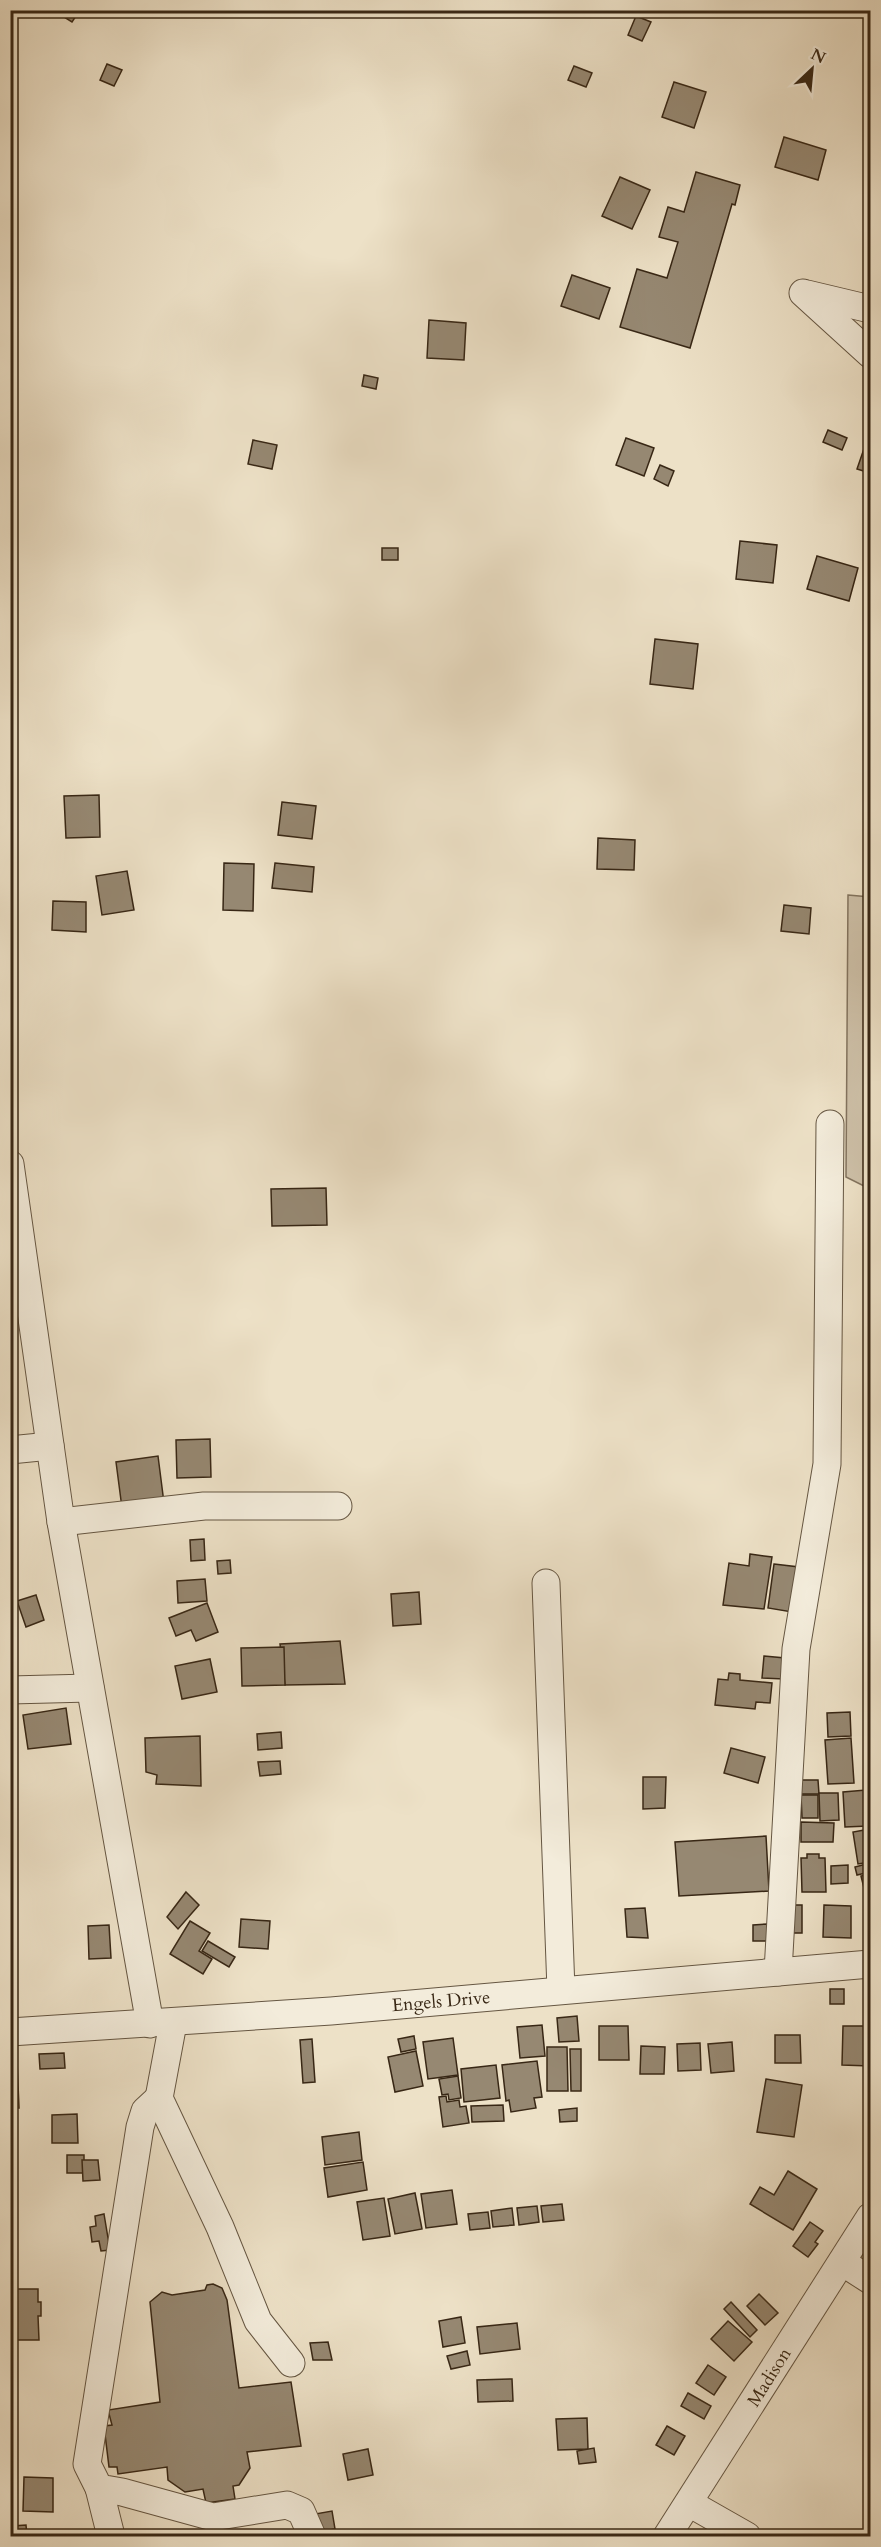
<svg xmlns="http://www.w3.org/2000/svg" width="881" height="2547" viewBox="0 0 881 2547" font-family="Cardo,serif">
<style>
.green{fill:#cec1a9;stroke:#83745f;stroke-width:1.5}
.building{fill:#968872;stroke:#382715;stroke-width:1.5}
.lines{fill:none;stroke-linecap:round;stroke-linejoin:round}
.minor-casing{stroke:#655642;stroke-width:29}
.minor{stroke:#f3ecdb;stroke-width:27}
.labels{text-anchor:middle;stroke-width:4.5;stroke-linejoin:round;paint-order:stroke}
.street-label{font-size:18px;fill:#382715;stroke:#f3ecdb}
</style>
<rect width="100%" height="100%" fill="#ede1c7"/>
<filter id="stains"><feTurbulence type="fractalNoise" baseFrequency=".00333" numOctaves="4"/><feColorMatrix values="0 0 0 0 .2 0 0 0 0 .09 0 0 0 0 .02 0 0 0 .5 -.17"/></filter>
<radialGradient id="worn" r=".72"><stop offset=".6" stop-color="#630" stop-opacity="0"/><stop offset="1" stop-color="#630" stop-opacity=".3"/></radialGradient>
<path class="green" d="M848 895 870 897V1189L846 1177Z"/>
<g class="building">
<path d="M68 10H80L72 22 64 17Z"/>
<path d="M636 16 651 22 642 41 628 35Z"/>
<path d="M107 64 122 70 114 86 100 80Z"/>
<path d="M574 66 592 73 586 87 568 80Z"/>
<path d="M674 82 706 92 694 128 662 117Z"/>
<path d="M784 137 826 150 818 180 775 167Z"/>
<path d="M696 172 740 185 735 205 732 204 690 348 620 327 637 269 667 278 678 242 659 237 668 207 684 212Z"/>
<path d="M620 177 650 190 632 229 602 216Z"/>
<path d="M572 275 610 288 599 319 561 306Z"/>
<path d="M429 320 466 323 464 360 427 358Z"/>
<path d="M364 375 378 378 376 389 362 386Z"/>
<path d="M828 430 847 438 842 450 823 442Z"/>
<path d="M626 438 654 448 644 476 616 465Z"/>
<path d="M253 440 277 445 272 469 248 464Z"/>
<path d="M866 443 870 444V473L857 469Z"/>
<path d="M660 465 674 471 668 486 654 479Z"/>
<path d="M740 541 777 545 773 583 736 579Z"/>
<rect x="382" y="548" width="16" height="12"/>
<path d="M817 556 858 568 849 601 807 589Z"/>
<path d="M655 639 698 644 693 689 650 684Z"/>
<path d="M99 795 100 837 66 838 64 796Z"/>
<path d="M282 802 316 806 312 839 278 835Z"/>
<path d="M598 838 635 840 634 870 597 869Z"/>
<path d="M224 863 254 864 253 911 223 910Z"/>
<path d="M275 863 314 867 312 892 272 888Z"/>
<path d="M127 871 134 910 102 915 96 876Z"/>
<path d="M53 901 86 902V932L52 930Z"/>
<path d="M784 905 811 908 809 934 781 931Z"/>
<path d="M326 1188 327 1225 272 1226 271 1189Z"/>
<path d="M210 1439 211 1477 177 1478 176 1440Z"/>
<path d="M158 1456 164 1503 122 1508 116 1462Z"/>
<path d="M204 1539 205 1560 191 1561 190 1540Z"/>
<path d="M750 1554 772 1557 764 1609 723 1605 729 1563 749 1566Z"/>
<path d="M230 1560 231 1573 218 1574 217 1561Z"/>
<path d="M774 1564 799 1567 792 1612 768 1608Z"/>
<path d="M205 1579 207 1601 178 1603 177 1581Z"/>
<path d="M419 1592 421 1624 393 1626 391 1594Z"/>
<path d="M36 1595 44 1620 26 1627 17 1601Z"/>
<path d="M207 1603 218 1632 196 1641 191 1630 176 1636 169 1618Z"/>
<path d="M340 1641 345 1684 285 1685 280 1644Z"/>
<path d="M284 1647 285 1685 242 1686 241 1648Z"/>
<path d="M764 1656 785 1658 784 1679 762 1678Z"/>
<path d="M210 1659 217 1692 182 1699 175 1666Z"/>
<path d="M729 1673 740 1674V1680L772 1683 770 1703 756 1702 755 1709 715 1705 718 1679 728 1680Z"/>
<path d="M66 1708 71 1744 28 1749 23 1715Z"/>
<path d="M850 1712 851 1736 828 1737 827 1713Z"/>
<path d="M281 1732 282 1748 258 1750 257 1734Z"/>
<path d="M200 1736 201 1786 156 1784 157 1775 146 1772 145 1738Z"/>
<path d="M851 1738 854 1783 828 1784 825 1740Z"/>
<path d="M731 1748 765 1757 758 1783 724 1773Z"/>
<path d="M280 1761 281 1774 260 1776 258 1762Z"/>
<path d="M643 1777H666L665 1808 643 1809Z"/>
<path d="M795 1780H818L819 1794H795Z"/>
<path d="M866 1790 868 1826 845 1827 843 1792Z"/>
<path d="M819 1793H838L839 1820 820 1821Z"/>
<path d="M801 1795H818V1818H802Z"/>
<path d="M801 1822 834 1823 833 1842H801Z"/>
<path d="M870 1829V1862L858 1864 853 1832Z"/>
<path d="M766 1836 769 1891 679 1896 675 1842Z"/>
<path d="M807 1854H819V1858H825L826 1892H802L801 1858H807Z"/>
<path d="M870 1863V1872L857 1875 855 1867Z"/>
<path d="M848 1865V1883L831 1884V1866Z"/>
<path d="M870 1874V1886L864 1888 861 1876Z"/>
<path d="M186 1892 199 1905 178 1929 167 1917Z"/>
<rect x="793" y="1905" width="9" height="28"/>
<path d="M824 1905 851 1906V1938L823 1937Z"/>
<path d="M645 1908 648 1938 627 1937 625 1909Z"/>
<path d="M241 1919 270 1921 268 1949 239 1947Z"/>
<path d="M190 1921 210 1933 199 1951 212 1959 203 1974 170 1954Z"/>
<path d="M767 1924 768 1941H753V1925Z"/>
<path d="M109 1925 111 1958 89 1959 88 1926Z"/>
<path d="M208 1941 235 1957 229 1967 202 1951Z"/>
<rect x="830" y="1989" width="14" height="15"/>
<path d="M577 2016 579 2041 559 2042 557 2018Z"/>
<path d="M542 2025 545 2056 520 2058 517 2027Z"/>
<path d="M599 2026H628L629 2060H599Z"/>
<path d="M843 2026H870V2066L842 2065Z"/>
<path d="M775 2035H800L801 2063H775Z"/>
<path d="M414 2036 416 2049 401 2052 398 2039Z"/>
<path d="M453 2038 458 2075 428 2079 423 2042Z"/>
<path d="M312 2039 315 2082 303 2083 300 2040Z"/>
<path d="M732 2042 734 2071 711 2073 708 2044Z"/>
<path d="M700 2043 701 2070 678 2071 677 2044Z"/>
<path d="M641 2046 665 2047 664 2074H640Z"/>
<path d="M547 2047H567L568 2091H547Z"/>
<path d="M570 2049H581V2091H571Z"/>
<path d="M416 2051 423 2086 395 2092 388 2057Z"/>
<path d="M64 2053 65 2068 40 2069 39 2054Z"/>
<path d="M10 2061H17L19 2108H10Z"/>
<path d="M537 2061 542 2097 534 2098 536 2108 511 2112 509 2100 506 2101 502 2065Z"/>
<path d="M496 2065 500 2098 464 2102 461 2069Z"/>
<path d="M458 2076 461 2098 449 2100 448 2094 442 2095 439 2079Z"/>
<path d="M766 2079 802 2085 794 2137 757 2132Z"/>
<path d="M446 2096 447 2102 459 2100 460 2107 466 2106 469 2123 443 2127 439 2097Z"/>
<path d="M503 2105 504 2121 472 2122 471 2106Z"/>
<path d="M577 2108V2121L560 2122 559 2110Z"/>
<path d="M77 2114 78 2143H52V2115Z"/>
<path d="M359 2132 362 2160 325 2165 322 2137Z"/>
<rect x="67" y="2155" width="17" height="18"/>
<path d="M82 2160H98L100 2180 83 2181Z"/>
<path d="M363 2162 367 2190 328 2197 324 2168Z"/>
<path d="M788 2171 817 2189 793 2230 750 2204 760 2187 774 2195Z"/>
<path d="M452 2190 457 2224 426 2228 421 2194Z"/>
<path d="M415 2193 422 2229 395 2234 388 2199Z"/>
<path d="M384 2198 390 2236 363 2240 357 2202Z"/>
<path d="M562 2204 564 2220 543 2222 541 2206Z"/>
<path d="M537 2206 539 2222 519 2225 517 2208Z"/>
<path d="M512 2208 514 2225 493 2227 491 2211Z"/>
<path d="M488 2212 490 2228 470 2230 468 2214Z"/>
<path d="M104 2214 110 2250 101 2251 99 2241 92 2242 90 2227 96 2226 95 2216Z"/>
<path d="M810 2222 823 2231 815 2242 818 2244 808 2257 793 2246Z"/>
<path d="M213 2284 222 2288 227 2300 239 2388 291 2382 301 2446 247 2452 250 2468 239 2485 233 2486 235 2499 206 2503 203 2489 185 2492 168 2480 167 2467 118 2474 117 2467H109L104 2426 112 2425 108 2410 160 2402 150 2302 162 2292 172 2295 205 2290 207 2285Z"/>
<path d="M10 2289H38V2302H41V2316H38L39 2340H10Z"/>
<path d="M759 2294 778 2313 765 2325 747 2306Z"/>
<path d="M731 2302 757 2330 750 2337 724 2309Z"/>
<path d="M461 2317 465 2343 443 2347 439 2321Z"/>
<path d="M728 2321 752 2342 734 2361 711 2339Z"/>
<path d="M517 2323 520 2349 480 2354 477 2327Z"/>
<path d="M328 2342 332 2360H313L310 2343Z"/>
<path d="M467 2351 470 2365 451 2369 447 2356Z"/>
<path d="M708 2365 726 2377 714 2395 696 2383Z"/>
<path d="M512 2379 513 2401 478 2402 477 2380Z"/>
<path d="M688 2393 711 2406 704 2419 681 2406Z"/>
<path d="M587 2418 588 2449 558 2450 556 2419Z"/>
<path d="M667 2426 685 2436 674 2455 656 2445Z"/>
<path d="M594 2448 596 2462 579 2464 577 2451Z"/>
<path d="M368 2449 373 2475 348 2480 343 2454Z"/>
<path d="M24 2477 53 2478V2512L23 2511Z"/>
<path d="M332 2511 335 2529 318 2532 315 2514Z"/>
<path d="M26 2525 27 2536H13L12 2526Z"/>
<rect x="347" y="2530" width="38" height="6"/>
</g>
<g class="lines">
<g class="minor-casing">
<g id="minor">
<path d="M803 293 870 354"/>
<path d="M807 294 870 309"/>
<path d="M10 1164 61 1522 150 2024"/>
<path d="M10 1450 50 1446"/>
<path d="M61 1522 204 1506H338"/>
<path d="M546 1583 561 1990"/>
<path d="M10 1690 90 1688"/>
<path d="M778 1972 796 1649 827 1464 830 1124"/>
<path d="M173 2023 159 2098 220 2227 258 2321 291 2363"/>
<path d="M10 2032 331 2011 870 1964"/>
<path d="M159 2098 145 2111 140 2127 87 2464 99 2488 122 2492 213 2517 287 2505 301 2511 312 2536"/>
<path d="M842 2262 870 2280"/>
<path d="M99 2488 111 2536"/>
<path d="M689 2503 747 2536"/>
<path d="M667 2536 870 2217"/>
</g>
</g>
<use href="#minor" class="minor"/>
</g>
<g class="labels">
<g class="street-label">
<text transform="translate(441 2001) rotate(-5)" y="6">Engels Drive</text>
<text transform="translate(769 2377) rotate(-58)" y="6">Madison</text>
</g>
</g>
<rect width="881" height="2547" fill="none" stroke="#ede1c7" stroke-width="36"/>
<rect x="12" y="12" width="857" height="2523" fill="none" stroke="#382715" stroke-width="3"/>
<rect x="18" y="18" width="845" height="2511" fill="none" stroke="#382715" stroke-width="1.5"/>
<g transform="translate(812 69) rotate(26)" stroke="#f3ecdb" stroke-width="4.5" paint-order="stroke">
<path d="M0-4.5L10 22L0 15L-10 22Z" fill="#382715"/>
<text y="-9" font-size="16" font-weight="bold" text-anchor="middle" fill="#382715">N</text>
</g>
<rect width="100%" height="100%" filter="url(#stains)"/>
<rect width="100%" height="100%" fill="url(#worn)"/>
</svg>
